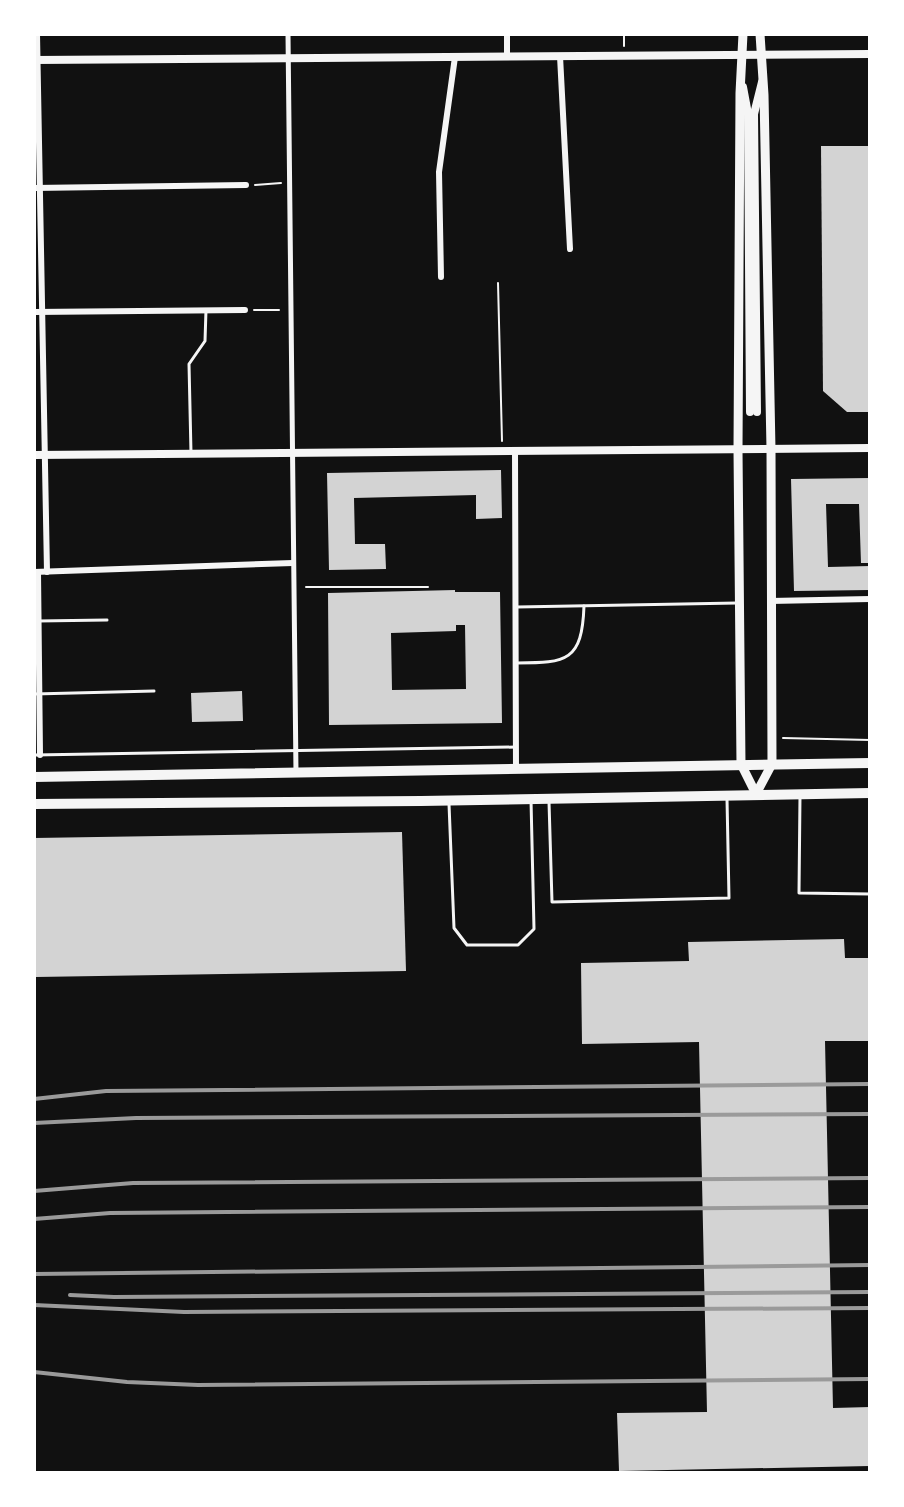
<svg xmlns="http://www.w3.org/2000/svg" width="904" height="1507" viewBox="0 0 904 1507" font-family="'Fira Sans',sans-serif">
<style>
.building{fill:#d3d3d3;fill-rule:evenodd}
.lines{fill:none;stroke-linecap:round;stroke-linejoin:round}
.path{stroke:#f5f5f5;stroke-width:2}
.service{stroke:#f5f5f5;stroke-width:3}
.pedestrian{stroke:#f5f5f5;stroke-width:5}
.minor{stroke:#f5f5f5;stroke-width:6}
.tertiary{stroke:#f5f5f5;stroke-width:8}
.secondary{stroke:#f5f5f5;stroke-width:9}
.trunk{stroke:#f5f5f5;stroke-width:10}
.rail{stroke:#9a9a9a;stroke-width:4}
</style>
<rect width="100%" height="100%" fill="#111"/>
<g class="building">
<path d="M821 146H870V412H847L823 391Z"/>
<path d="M501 470 502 518 476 519V495L354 498 355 544H385L386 569 329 570 327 473Z"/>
<path d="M870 478V563H861L859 504H826L828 567 870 566V590L794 591 791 479Z"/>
<path d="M455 590V592H500L502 723 329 725 328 593ZM456 625H465L466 689 392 690 391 633 456 631Z"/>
<path d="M242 691 243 721 192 722 191 693Z"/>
<path d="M402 832 406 971 36 977 34 838Z"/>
<path d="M844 939 845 958H870V1041H825L833 1408 870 1407V1466L619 1471 617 1413 707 1412 699 1042 582 1044 581 963 689 961 688 942Z"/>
</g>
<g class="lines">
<g class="path">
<path d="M624 34V46"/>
<path d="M255 185 281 183"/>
<path d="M498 283 502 441"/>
<path d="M254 310H279"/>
<path d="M306 587H428"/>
<path d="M783 738 870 740"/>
</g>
<g class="service">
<path d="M191 453 189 364 205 341 206 310"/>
<path d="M517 607 737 603"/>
<path d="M38 621 107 620"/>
<path d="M517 663C567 663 582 661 584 606"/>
<path d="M34 694 154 691"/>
<path d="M34 755 516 747"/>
<path d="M800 796 799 893 870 894"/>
<path d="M549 802 552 902 729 898 727 799"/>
<path d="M449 804 454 928 467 945H518L534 929 531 800"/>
</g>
<path class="pedestrian" d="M288 34 296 773"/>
<g class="minor">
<path d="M37 34 47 572"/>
<path d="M507 56V34"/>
<path d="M560 56 570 249"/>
<path d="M34 188 246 185"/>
<path d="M441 277 439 172 455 57"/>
<path d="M34 312 245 310"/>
<path d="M515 451 516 769"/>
<path d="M34 572 293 563"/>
<path d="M38 572 40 755"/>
<path d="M770 601 870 599"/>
</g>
<g class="tertiary">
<path d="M34 60 870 54"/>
<path d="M743 87 748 114 750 412"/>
<path d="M757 412 754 114 762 82"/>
<path d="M34 455 870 448"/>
</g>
<g class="secondary">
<path d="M743 34 740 93 738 450 741 764 756 794"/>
<path d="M756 794 772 764 771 449 764 95 760 34"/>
</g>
<g class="trunk">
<path d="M34 777 870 763"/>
<path d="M34 804 421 801 870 793"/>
</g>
<g class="rail">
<path d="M34 1099 106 1091 870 1084"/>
<path d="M34 1123 136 1118 870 1114"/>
<path d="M34 1191 133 1183 870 1178"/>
<path d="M34 1219 110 1213 870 1207"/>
<path d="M34 1274 870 1265"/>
<path d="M70 1295 114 1297 870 1292"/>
<path d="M34 1305 184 1312 870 1308"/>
<path d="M34 1372 127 1382 198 1385 870 1379"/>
</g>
</g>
<rect width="904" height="1507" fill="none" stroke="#ffffff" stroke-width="72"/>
</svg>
